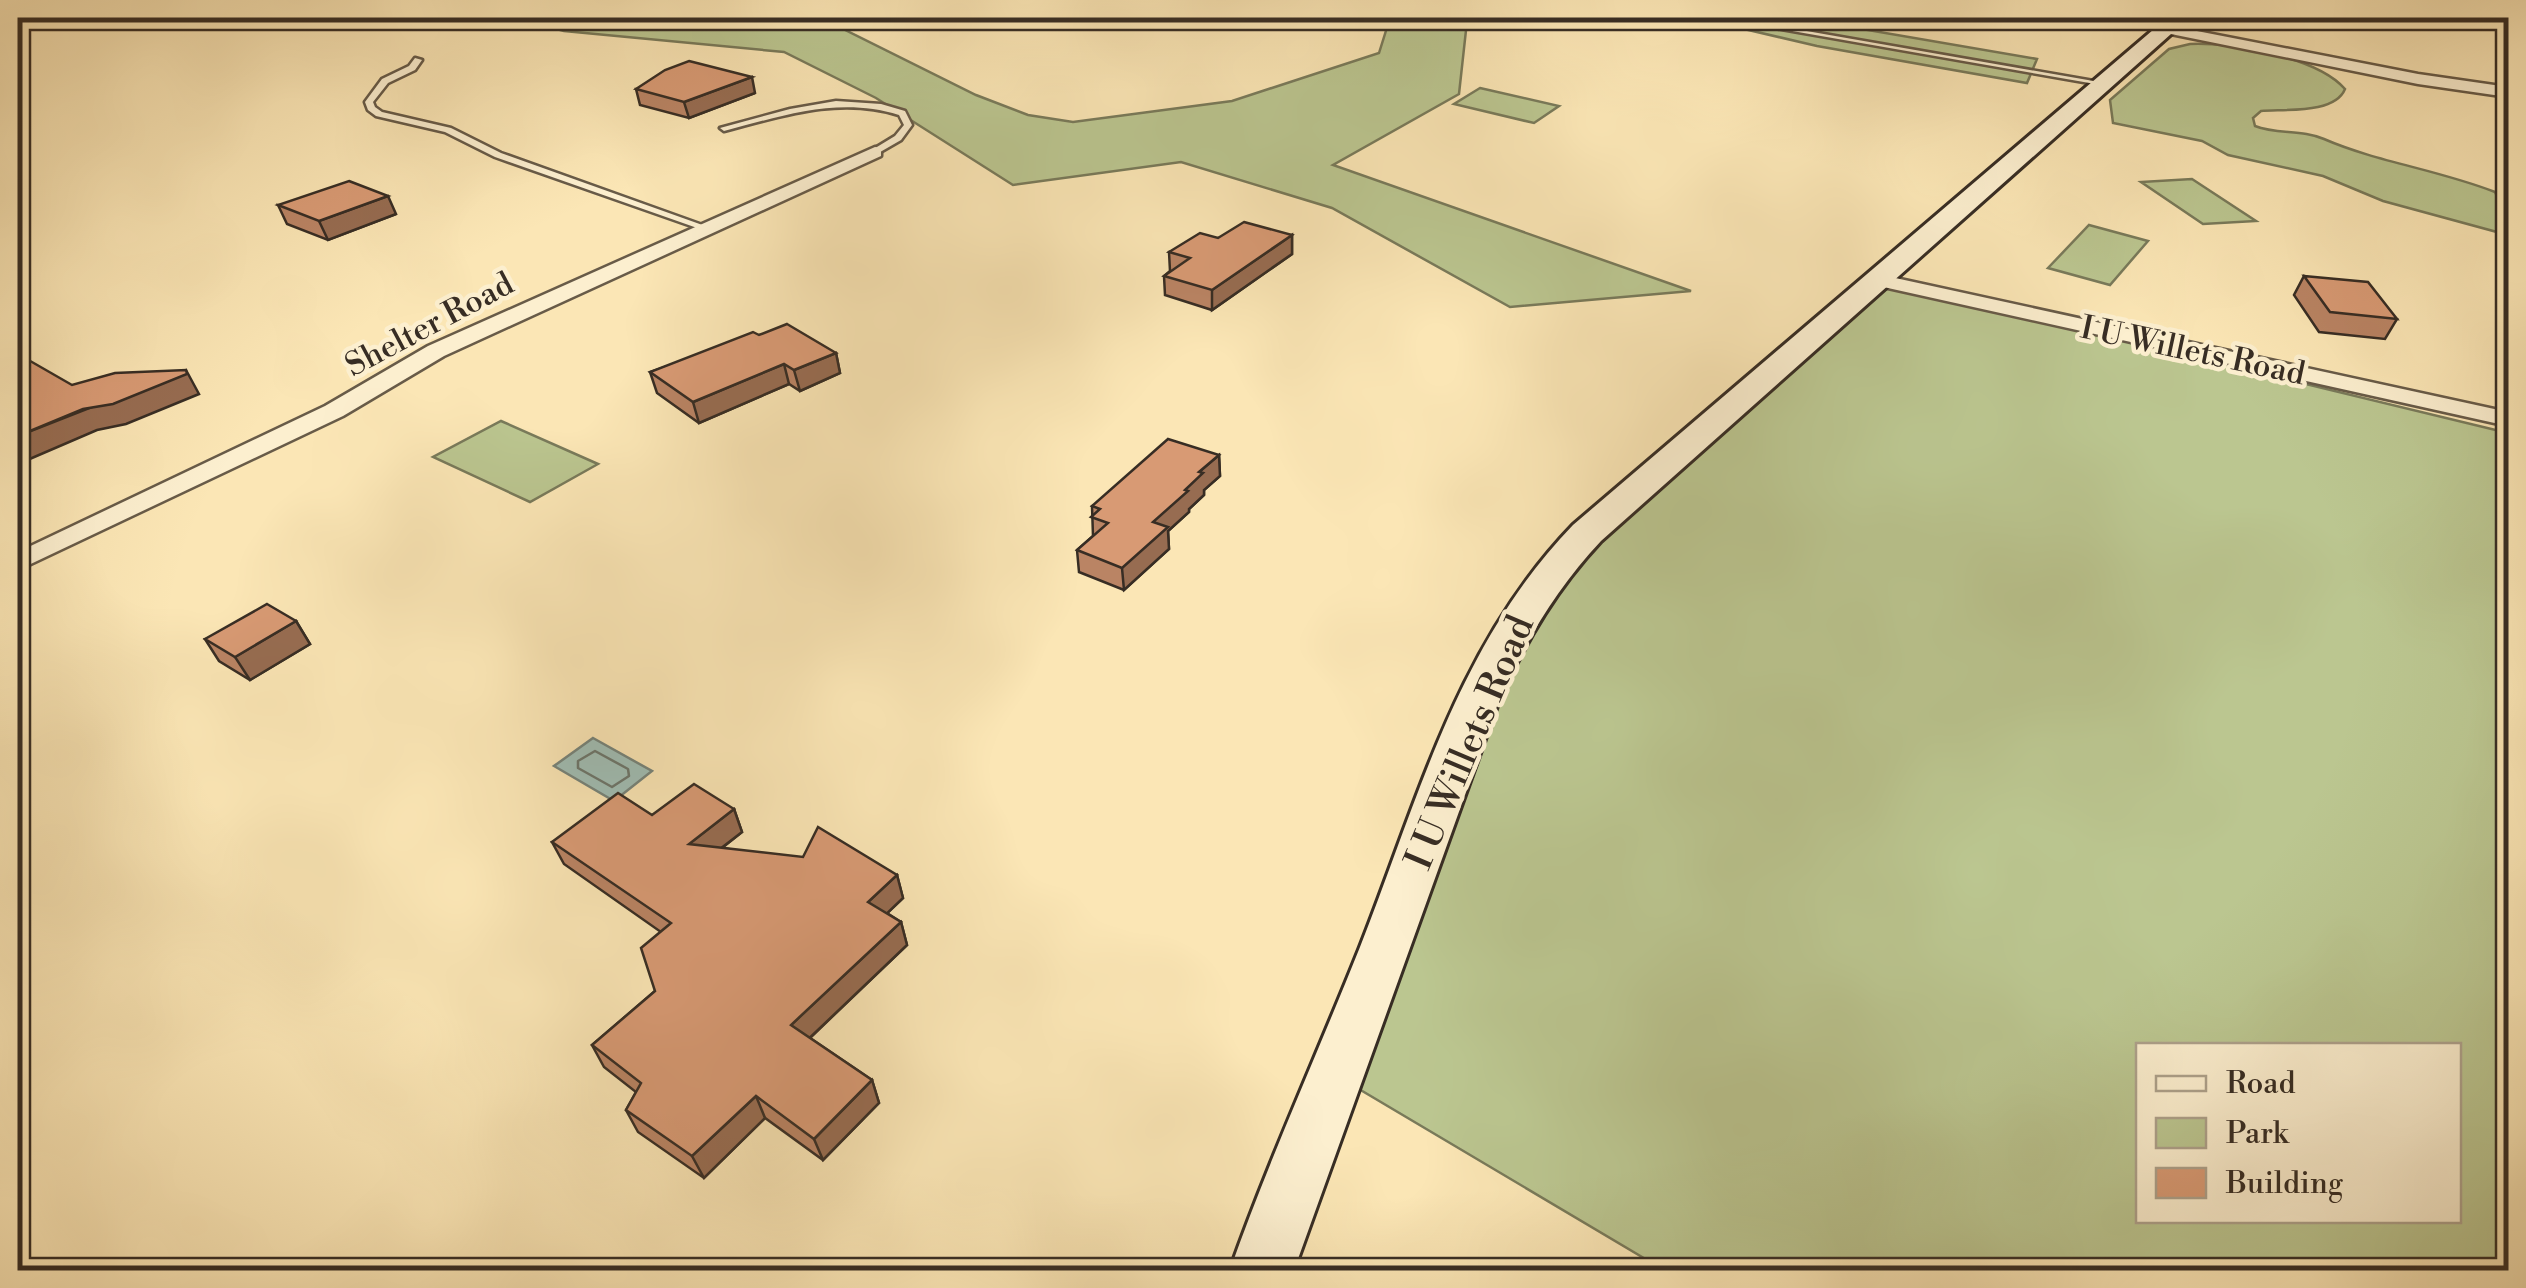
<svg xmlns="http://www.w3.org/2000/svg" width="2526" height="1288" viewBox="0 0 2526 1288" font-family="'Libre Bodoni',serif">
<style>
.green{fill:#bbc690;stroke:#797a5a;stroke-width:2.5;fill-rule:evenodd}
.water{fill:#a0beb5;stroke:#76847b;stroke-width:2.5}
.lines{fill:none;stroke-linecap:round;stroke-linejoin:round}
.shore{stroke:#6c766c;stroke-width:2.5}
.lane-casing{stroke:#685b48;stroke-width:5}
.street-casing{stroke:#685b48;stroke-width:5}
.secondary-casing{stroke:#372d24;stroke-width:6}
.lane{fill:#fcefcf;fill-rule:evenodd}
.street{fill:#fcefcf;fill-rule:evenodd}
.secondary{fill:#fcefcf;fill-rule:evenodd}
.wall{fill:#ba8464;stroke:#372d24;stroke-width:2.5}
.shaded-wall{fill:#976c51;stroke:#372d24;stroke-width:2.5}
.building{fill:#d89a74;stroke:#372d24;stroke-width:2.5}
.labels{text-anchor:middle;stroke-width:9;stroke-linejoin:round;paint-order:stroke}
.far-street-label{font-size:32px;fill:#372d24;stroke:#fcefcf}
.street-label{font-size:38px;fill:#372d24;stroke:#fcefcf}
</style>
<rect width="100%" height="100%" fill="#fbe6b5"/>
<filter id="stains"><feTurbulence type="fractalNoise" baseFrequency=".002" numOctaves="4"/><feColorMatrix values="0 0 0 0 .2 0 0 0 0 .09 0 0 0 0 .02 0 0 0 .5 -.17"/></filter>
<radialGradient id="worn" r=".72"><stop offset=".6" stop-color="#630" stop-opacity="0"/><stop offset="1" stop-color="#630" stop-opacity=".3"/></radialGradient>
<g class="green">
<path d="M514 18H801L831 23 976 95 1028 115 1073 122 1232 101 1379 53 1390 18H1474L1467 21 1459 94 1333 165 1691 291 1510 307 1332 208 1181 162 1013 185 876 98 784 52 564 31Z"/>
<path d="M1697 18H1798L2037 59 2027 83 1817 46Z"/>
<path d="M2190 44C2232 42 2317 57 2345 89 2335 114 2285 109 2261 111L2253 118 2255 126C2277 135 2302 129 2324 139 2377 162 2439 170 2495 192L2501 205 2508 207V235L2383 201 2323 176 2228 155 2202 141 2113 123 2110 100 2169 49Z"/>
<path d="M1480 88 1559 106 1534 123 1454 104Z"/>
<path d="M2192 179 2256 221 2203 224 2141 182Z"/>
<path d="M2089 225 2148 241 2110 285 2048 268Z"/>
<path d="M1877 280 2508 433V1270H1664L1337 1076 1535 588ZM2138 1046H2458V1220H2138Z"/>
<path d="M501 421 598 464 530 502 433 457Z"/>
</g>
<path class="water" d="M593 738 652 771 614 801 554 766Z"/>
<g class="lines">
<path class="shore" d="M595 751 628 769 629 776 612 787 578 768V761Z"/>
<g class="lane-casing">
<g id="lane">
<path d="M1718 18H1732L2105 83 2101 85Z"/>
<path d="M415 58 422 60 415 70 388 83 373 102 375 107 382 112 451 128 501 153 708 227 700 229 495 157 445 132 376 116 368 110 365 102 382 79 409 66Z"/>
<path d="M836 101 881 104 905 111 912 125 901 140 875 155 871 152 872 150 895 136 904 125 899 115C839 96 782 116 724 131L720 128 790 109Z"/>
</g>
</g>
<g class="street-casing">
<g id="street">
<path d="M2166 25 2418 74 2508 87V97L2418 84 2161 32 2159 29Z"/>
<path d="M875 147 881 148V156L444 356 343 416 18 570V552L325 406 428 346Z"/>
<path d="M1877 274 2508 412V426L1870 284 1867 280 1870 276Z"/>
</g>
</g>
<g class="secondary-casing">
<path id="secondary" d="M2167 18H2189L1601 541C1557 588 1528 637 1501 695L1294 1270H1230C1268 1162 1317 1055 1360 947 1419 797 1458 644 1573 525Z"/>
</g>
<use href="#lane" class="lane"/>
<use href="#street" class="street"/>
<use href="#secondary" class="secondary"/>
</g>
<g class="wall">
<path d="M636 89 755 93 689 118 640 105Z"/>
<path d="M278 205 396 214 328 240 287 224Z"/>
<path d="M1292 235V254L1212 310 1165 295 1164 276 1170 271 1169 252 1218 238Z"/>
<path d="M2304 276 2397 319 2385 339 2319 332 2294 295Z"/>
<path d="M759 335 836 353 840 373 800 391 789 384 699 423 657 393 650 372Z"/>
<path d="M1219 455 1220 476 1204 490V495L1189 509V512L1168 531 1169 549 1124 590 1079 572 1077 550 1093 536 1092 506Z"/>
<path d="M296 621 310 644 250 680 219 661 205 639Z"/>
<path d="M734 809 742 832 722 848 897 875 903 898 887 913 901 922 907 945 810 1038 872 1080 879 1103 823 1160 765 1118 704 1178 638 1132 626 1110 636 1092 604 1067 592 1045 655 991 661 932 564 864 552 842 652 815Z"/>
</g>
<g class="shaded-wall">
<path d="M752 77 755 93 689 118 684 102Z"/>
<path d="M388 196 396 214 328 240 319 221Z"/>
<path d="M1292 235V254L1212 310V290Z"/>
<path d="M836 353 840 373 800 391 794 370Z"/>
<path d="M784 364 789 384 699 423 693 402Z"/>
<path d="M186 370 199 394 126 424 97 430 18 464V436Z"/>
<path d="M1219 455 1220 476 1204 490V495L1189 509V512L1168 531 1169 549 1124 590 1122 568 1153 522 1199 472Z"/>
<path d="M296 621 310 644 250 680 235 657Z"/>
<path d="M734 809 742 832 698 866 689 844Z"/>
<path d="M897 875 903 898 875 925 868 902Z"/>
<path d="M901 922 907 945 800 1047 791 1025Z"/>
<path d="M872 1080 879 1103 823 1160 814 1139Z"/>
<path d="M756 1096 765 1118 704 1178 692 1156Z"/>
</g>
<g class="building">
<path d="M689 61 752 77 684 102 636 89 665 70Z"/>
<path d="M349 181 388 196 319 221 278 205Z"/>
<path d="M1244 222 1292 235 1212 290 1164 276 1190 258 1169 252 1200 233 1218 238Z"/>
<path d="M2304 276 2368 282 2397 319 2330 312Z"/>
<path d="M787 324 836 353 794 370 784 364 693 402 650 372 753 332 759 335Z"/>
<path d="M18 354 72 385 115 373 186 370 187 374 113 404 83 409 18 436Z"/>
<path d="M1168 439 1219 455 1199 472 1203 473 1185 490 1188 491 1153 522 1168 527 1122 568 1077 550 1108 523 1091 517 1100 509 1092 506Z"/>
<path d="M267 604 296 621 235 657 205 639Z"/>
<path d="M694 784 734 809 689 844 803 857 818 827 897 875 868 902 901 922 791 1025 872 1080 814 1139 756 1096 692 1156 626 1110 641 1083 592 1045 655 991 641 948 671 923 552 842 618 793 652 815Z"/>
</g>
<g class="labels">
<g class="far-street-label">
<text transform="translate(429 324) rotate(-28)" y="11">Shelter Road</text>
<text transform="translate(2193 350) rotate(12)" y="11">I U Willets Road</text>
</g>
<g class="street-label">
<text transform="translate(1469 742) rotate(-67)" y="13">I U Willets Road</text>
</g>
</g>
<rect width="2526" height="1288" fill="none" stroke="#fbe6b5" stroke-width="60"/>
<rect x="20" y="20" width="2486" height="1248" fill="none" stroke="#372d24" stroke-width="5"/>
<rect x="30" y="30" width="2466" height="1228" fill="none" stroke="#372d24" stroke-width="2.5"/>
<rect x="2136" y="1043" width="325" height="180" fill="#fcefcf" stroke="#ada18b" stroke-width="2.5"/>
<rect x="2156" y="1076" width="50" height="15" fill="#fcefcf" stroke="#ada18b" stroke-width="2.5"/>
<text x="2226" y="1093" font-size="30" fill="#372d24">Road</text>
<rect x="2156" y="1118" width="50" height="30" fill="#bbc690" stroke="#ada18b" stroke-width="2.5"/>
<text x="2226" y="1143" font-size="30" fill="#372d24">Park</text>
<rect x="2156" y="1168" width="50" height="30" fill="#d89a74" stroke="#ada18b" stroke-width="2.5"/>
<text x="2226" y="1193" font-size="30" fill="#372d24">Building</text>
<rect width="100%" height="100%" filter="url(#stains)"/>
<rect width="100%" height="100%" fill="url(#worn)"/>
</svg>
